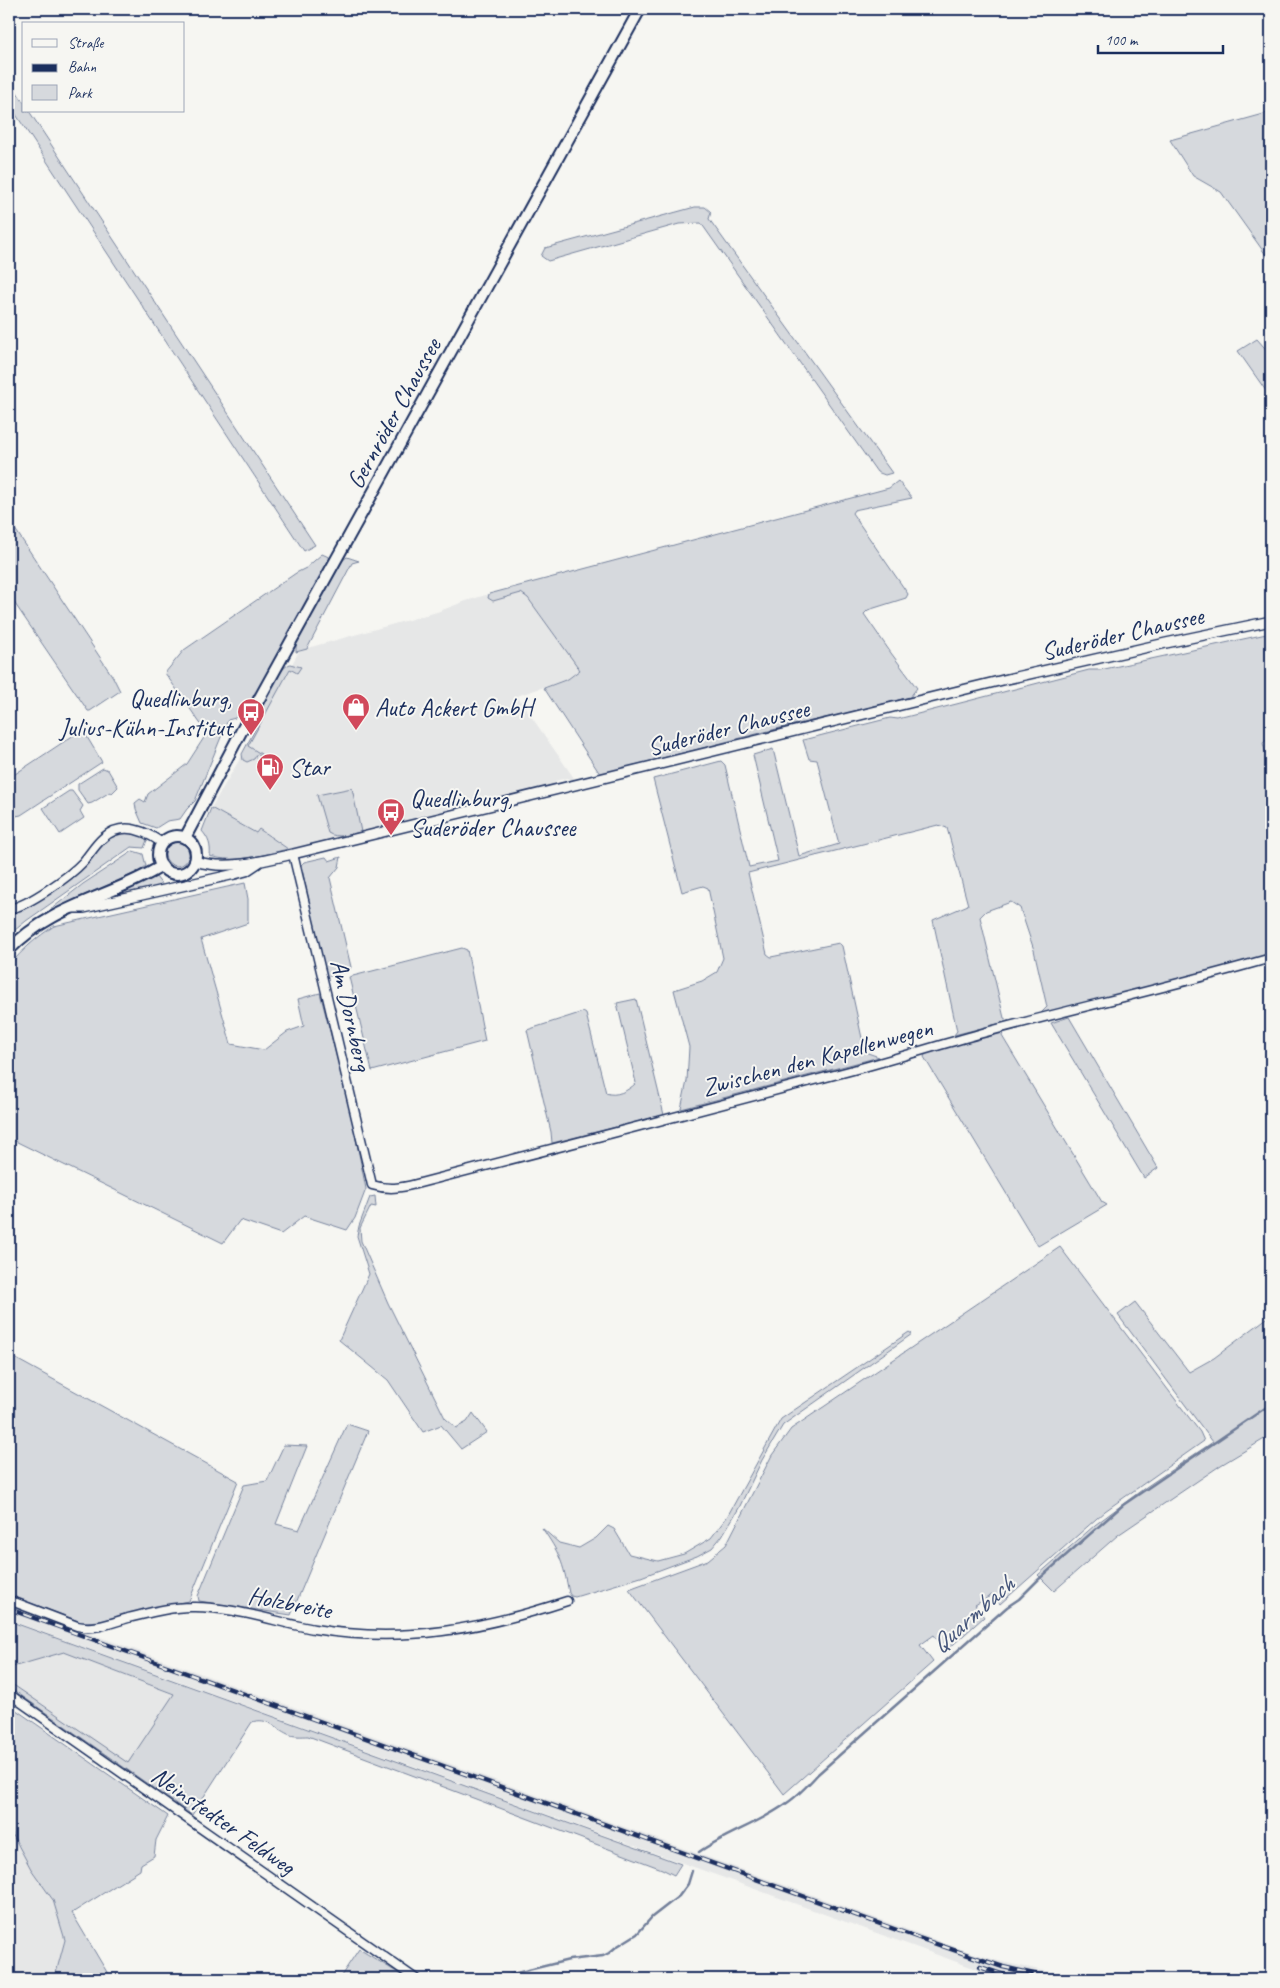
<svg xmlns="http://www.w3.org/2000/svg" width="1280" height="1988" viewBox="0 0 1280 1988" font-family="Caveat,sans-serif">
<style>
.built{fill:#e6e7e7}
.green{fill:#d6d9dd;stroke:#78849e}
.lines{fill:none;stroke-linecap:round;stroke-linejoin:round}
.stream{stroke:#717e99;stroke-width:2.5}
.minor-casing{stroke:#1b2f5e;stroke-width:11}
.tertiary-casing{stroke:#1b2f5e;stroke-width:12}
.secondary-casing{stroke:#1b2f5e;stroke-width:14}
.minor{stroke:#f6f6f2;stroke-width:8}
.tertiary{stroke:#f6f6f2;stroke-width:9}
.secondary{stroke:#f6f6f2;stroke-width:10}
.rail-casing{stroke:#1b2f5e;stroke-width:4.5}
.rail{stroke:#f6f6f2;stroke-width:2.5;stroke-dasharray:8;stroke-linecap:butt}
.labels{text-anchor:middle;stroke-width:4;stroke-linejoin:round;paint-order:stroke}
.street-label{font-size:25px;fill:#1b2f5e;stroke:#f6f6f2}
.poi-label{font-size:25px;fill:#1b2f5e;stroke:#f6f6f2;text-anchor:start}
.water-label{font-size:26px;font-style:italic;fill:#46567b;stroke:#f6f6f2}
</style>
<rect width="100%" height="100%" fill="#f6f6f2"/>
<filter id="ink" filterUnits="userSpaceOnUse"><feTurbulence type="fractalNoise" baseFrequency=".02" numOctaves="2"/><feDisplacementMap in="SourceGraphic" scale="10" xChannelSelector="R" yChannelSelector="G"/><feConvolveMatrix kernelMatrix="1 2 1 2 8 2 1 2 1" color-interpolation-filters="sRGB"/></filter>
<g filter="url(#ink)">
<g class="built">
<path d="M521 593 528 598 580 670 568 679 517 696 576 781 567 778 555 781 553 786 364 833 288 849 259 829 256 833 211 808 241 757 298 653 304 649 437 612 466 601 489 594 488 598 493 601Z"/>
<path d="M9 1604 961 1949 1002 1962 1082 1979 1028 1978 1030 1979H1004L9 1620Z"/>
<path d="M64 1652 175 1695 128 1764 9 1682V1668Z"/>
<path d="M9 1828 31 1869 53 1900 65 1940 56 1973 43 1975 38 1979H9Z"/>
</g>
<g class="green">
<path d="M9 80 24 103V111H29L315 545 304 551 9 104Z"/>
<path d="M1271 112V262L1221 192 1193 176 1170 140Z"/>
<path d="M695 207H705L711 212 709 219 892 473 885 475 877 472 701 223 679 224 548 261 541 256 545 248Z"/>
<path d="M1257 339 1271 355V398L1238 351Z"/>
<path d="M898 481 912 498 854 510 852 513 908 594 906 598 868 610 864 614 891 653 917 688 910 697 848 713 784 727 600 774 544 688 568 679 580 670 528 598 521 593 493 601 488 598 489 594 889 488Z"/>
<path d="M9 520 113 677 120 691 90 711H88L9 595Z"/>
<path d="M322 554 331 558 258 692 235 718 228 720 195 801 187 809 180 819 167 821 156 828 142 823 136 809 135 803 140 799 145 802 148 794 187 764 207 733 165 673 184 650 296 573 306 568Z"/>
<path d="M347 557 359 561 352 563 307 649 296 652V643L343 560Z"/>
<path d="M1271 633V736L1263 743 1271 773V957L1200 973 1039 1015 1047 1007 1034 950 1020 908 1011 902 986 911 980 917 1004 1018 1009 1021 954 1035 957 1031 933 920 968 905 947 828 938 825 748 873 767 954 771 957 839 943 842 946 865 1052 879 1057 681 1109 687 1081 689 1047 674 990 702 981 717 972 723 958 708 888 703 886 682 892 653 779 721 761 725 765 749 867 778 861 753 755 773 749 799 856 839 844 817 760 809 759 803 740 890 718 898 719 1089 670H1100Z"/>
<path d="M290 664 301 667 297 673 290 669 248 746 261 754V756L257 754 254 759 247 762 243 760 242 754 258 724 256 722C264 706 274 671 290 664Z"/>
<path d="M80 731 84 732 102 762 21 815 16 816 9 805V778Z"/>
<path d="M103 768 108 770 118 787 112 793 110 792 92 803 88 804 78 790V784Z"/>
<path d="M352 788 361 832C351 834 337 839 328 833L317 795Z"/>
<path d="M69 791H72L83 806 80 811 84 818 60 834 43 808Z"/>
<path d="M211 808 256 833 259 829 288 849C262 855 236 864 210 856 211 846 209 839 202 831Z"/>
<path d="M120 833C131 832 138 834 147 840L144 848 131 847 26 921 9 935V914C33 908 65 884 83 866 95 854 103 839 120 833Z"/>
<circle cx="177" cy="854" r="12"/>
<path d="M133 851 143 854 146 866 138 872 77 898 40 918 83 884Z"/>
<path d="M326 857 329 861 341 857 339 867 330 878 351 967 349 971 326 977 301 865 304 862Z"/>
<path d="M156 877 163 886 100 900Z"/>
<path d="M245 883 248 899V923L201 939 231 1044 264 1050 287 1032 304 1026 298 999 320 993 349 1104 366 1189 355 1218 347 1230 304 1216 281 1234 240 1220 223 1243 9 1138V966C22 950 37 937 54 926Z"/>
<path d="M462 948 467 950 485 1041 372 1071 349 977Z"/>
<path d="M636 999 664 1115 552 1143 551 1132 527 1030 583 1012 586 1014 606 1093C616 1097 628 1091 636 1083L617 1003Z"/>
<path d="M1069 1017 1158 1168 1144 1178 1051 1023Z"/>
<path d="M1004 1031 1002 1036 1102 1202 1107 1205 1038 1246 924 1057 926 1053Z"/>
<path d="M375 1196 376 1207 371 1206 360 1228 361 1241 388 1303 445 1418 456 1428 467 1422 473 1413 487 1432 461 1449 441 1425 423 1432 388 1380 339 1340 369 1274 357 1236 359 1226 370 1197Z"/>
<path d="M1060 1247 1200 1432 1204 1441 1105 1511 1000 1604 992 1595 975 1605 984 1617 946 1651 934 1635 920 1645 933 1662 784 1794 629 1589 708 1560 726 1545 772 1455 791 1429Z"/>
<path d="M1135 1302 1189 1372 1214 1358 1271 1315V1435L1221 1465 1118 1535 1054 1591 1038 1575 1095 1525 1146 1487 1213 1442 1118 1315Z"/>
<path d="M909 1332 912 1334 783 1425 762 1460 739 1508 722 1536 712 1548 697 1556 641 1577 575 1597 571 1596 569 1593C563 1562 560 1554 542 1528L559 1543 579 1548 596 1538 608 1526 614 1529 629 1554 658 1561 684 1554 711 1538 727 1517 781 1419Z"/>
<path d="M9 1355 238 1481 189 1601 104 1621 81 1622 9 1595Z"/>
<path d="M347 1424 368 1431 291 1615 199 1601 198 1596 244 1485 267 1481 284 1445 307 1446 276 1524 299 1530Z"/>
<path d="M9 1621 681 1864 674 1875 662 1869 308 1736C302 1736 294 1737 288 1734 275 1728 268 1717 252 1722L192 1815 9 1687V1682L128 1763 174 1694 64 1652 9 1668Z"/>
<path d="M9 1705 168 1816 156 1840 154 1856 141 1864 140 1870 72 1913 111 1979H66L56 1973 65 1940 53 1900 31 1869 9 1828Z"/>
<path d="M359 1949 408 1979H344L341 1976Z"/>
</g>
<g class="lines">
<g class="stream">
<path d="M699 1852C727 1833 760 1823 787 1803 799 1795 809 1784 818 1774L1007 1607 1019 1599 1038 1580 1123 1505 1271 1404"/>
<path d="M492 1979 569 1960 603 1956 609 1953 616 1947 637 1934 652 1917 679 1896 688 1884 692 1871"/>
</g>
<g class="minor-casing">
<g id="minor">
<path d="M293 854 372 1185C388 1190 401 1188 416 1184 557 1147 697 1112 838 1074 885 1062 932 1047 979 1034 1076 1008 1174 986 1271 958"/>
<path d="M9 909C28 906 70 876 83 862 90 854 95 845 103 838 122 821 144 830 162 843"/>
<path d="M9 1600 77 1626C95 1630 111 1623 128 1618 149 1613 170 1607 191 1607 230 1606 276 1622 314 1629 404 1644 482 1629 567 1601"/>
<path d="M9 1694 416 1979"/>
</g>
</g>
<g class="tertiary-casing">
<g id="tertiary">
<path d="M195 861C227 871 261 861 293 854L1003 680 1166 643 1271 621"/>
<path d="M73 908H84L235 874 246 871 258 863"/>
</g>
</g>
<g class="secondary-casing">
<g id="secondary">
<circle cx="177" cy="855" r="19"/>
<path d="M185 838 242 730 640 9"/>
<path d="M9 950C51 905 112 897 162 866"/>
</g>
</g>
<use href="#minor" class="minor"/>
<use href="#tertiary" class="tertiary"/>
<use href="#secondary" class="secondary"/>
<g class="rail-casing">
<g id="rail">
<path d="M9 1609 919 1938 1003 1967 1056 1979"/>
<path d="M980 1967 1016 1979"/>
</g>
</g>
<use href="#rail" class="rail"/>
</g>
</g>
<defs>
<g id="shop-pin" transform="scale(1.4375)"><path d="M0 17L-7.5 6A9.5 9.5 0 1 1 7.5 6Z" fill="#d1495b" stroke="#f6f6f2"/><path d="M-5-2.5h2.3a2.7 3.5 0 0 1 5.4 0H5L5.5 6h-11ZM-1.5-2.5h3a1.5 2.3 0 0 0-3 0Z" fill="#fff"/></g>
<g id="bus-pin" transform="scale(1.4375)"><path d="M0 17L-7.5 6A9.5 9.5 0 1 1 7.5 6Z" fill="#d1495b" stroke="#f6f6f2"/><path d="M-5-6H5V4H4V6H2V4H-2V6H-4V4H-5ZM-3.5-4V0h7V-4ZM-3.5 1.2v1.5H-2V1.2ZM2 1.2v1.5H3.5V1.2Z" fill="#fff"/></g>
<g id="fuel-pin" transform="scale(1.4375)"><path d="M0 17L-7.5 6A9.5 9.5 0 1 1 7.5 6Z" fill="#d1495b" stroke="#f6f6f2"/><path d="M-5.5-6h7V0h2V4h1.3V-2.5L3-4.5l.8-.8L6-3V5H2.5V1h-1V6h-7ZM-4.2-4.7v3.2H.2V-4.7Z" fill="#fff"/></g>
</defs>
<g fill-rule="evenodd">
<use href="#shop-pin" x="356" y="707"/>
<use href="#bus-pin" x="251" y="712"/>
<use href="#fuel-pin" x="270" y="767"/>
<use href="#bus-pin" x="391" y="812"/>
</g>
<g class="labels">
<g class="street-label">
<text transform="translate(393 413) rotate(-61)" y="9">Gernröder Chaussee</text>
<text transform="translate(1122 633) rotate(-13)" y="9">Suderöder Chaussee</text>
<text transform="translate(728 727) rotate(-14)" y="9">Suderöder Chaussee</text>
<text transform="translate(352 1015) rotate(77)" y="9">Am Dornberg</text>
<text transform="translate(817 1057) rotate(-15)" y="9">Zwischen den Kapellenwegen</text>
<text transform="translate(290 1602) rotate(11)" y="9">Holzbreite</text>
<text transform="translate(224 1820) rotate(35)" y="9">Neinstedter Feldweg</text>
</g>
<g class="poi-label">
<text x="232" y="707" text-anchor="end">Quedlinburg,<tspan x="232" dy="29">Julius-Kühn-Institut</tspan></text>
<text x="375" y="716">Auto Ackert GmbH</text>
<text x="289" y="776">Star</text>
<text x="410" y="807">Quedlinburg,<tspan x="410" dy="29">Suderöder Chaussee</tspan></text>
</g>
<g class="water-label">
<text transform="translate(972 1614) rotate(-42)" y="9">Quarmbach</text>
</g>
</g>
<rect width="1280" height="1988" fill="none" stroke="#f6f6f2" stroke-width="30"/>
<rect x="15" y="15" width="1250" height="1958" fill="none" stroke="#1b2f5e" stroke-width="2" filter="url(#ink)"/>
<rect x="22" y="22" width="162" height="90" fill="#f6f6f2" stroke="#9ea6b7"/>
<rect x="32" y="39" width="25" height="8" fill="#f6f6f2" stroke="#9ea6b7"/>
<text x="68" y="48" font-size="15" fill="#1b2f5e">Straße</text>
<rect x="32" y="64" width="25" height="8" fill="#1b2f5e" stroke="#9ea6b7"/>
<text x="68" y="72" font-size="15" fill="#1b2f5e">Bahn</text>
<rect x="32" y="85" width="25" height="15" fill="#d6d9dd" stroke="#9ea6b7"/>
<text x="68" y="98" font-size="15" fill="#1b2f5e">Park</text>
<path d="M1098 45v8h125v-8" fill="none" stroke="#1b2f5e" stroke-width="2.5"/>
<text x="1105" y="45" font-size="15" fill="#1b2f5e" stroke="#f6f6f2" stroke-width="4" paint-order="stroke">100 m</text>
</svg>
